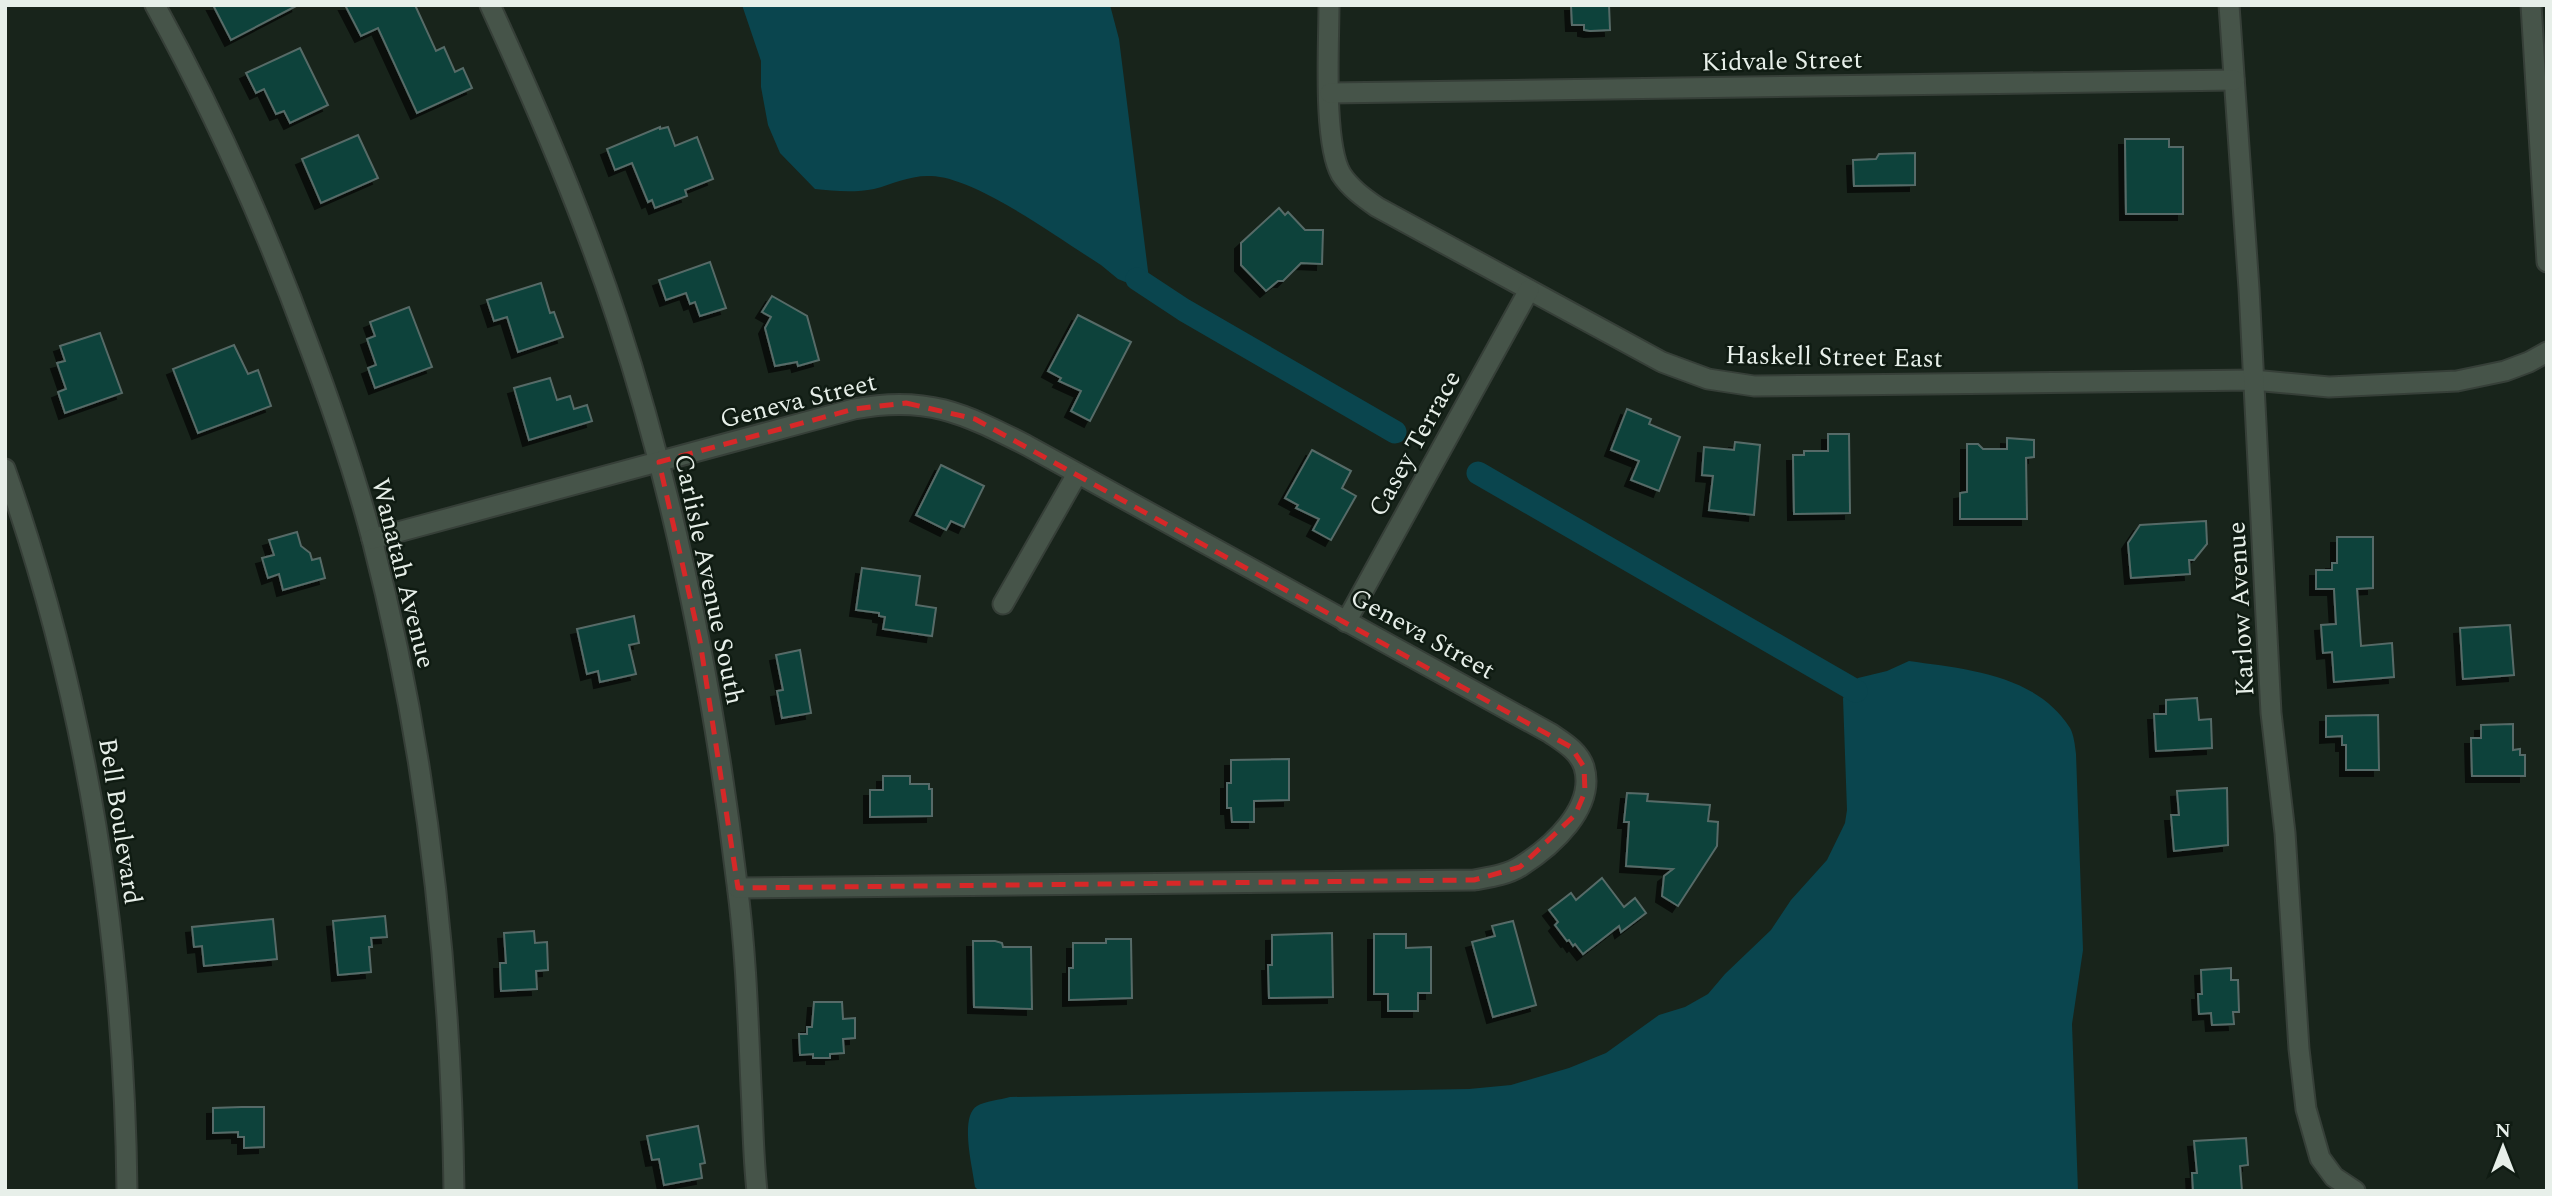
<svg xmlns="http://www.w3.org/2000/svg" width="2552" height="1196" viewBox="0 0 2552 1196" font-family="Spectral,serif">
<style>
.water{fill:#0a454e}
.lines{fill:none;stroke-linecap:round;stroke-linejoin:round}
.canal{stroke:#0a454e;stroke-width:23}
.building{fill:#08433b;stroke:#576b67;stroke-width:2;filter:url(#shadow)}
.minor-casing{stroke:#363f38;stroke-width:23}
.tertiary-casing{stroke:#363f38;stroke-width:23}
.minor{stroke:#465449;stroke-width:19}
.tertiary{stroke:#465449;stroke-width:19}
.marked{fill:none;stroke:#d62828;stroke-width:5;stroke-dasharray:14 9;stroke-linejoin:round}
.labels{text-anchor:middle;stroke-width:5;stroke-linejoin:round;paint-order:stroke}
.street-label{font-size:26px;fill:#e7efe9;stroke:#0f1b12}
</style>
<defs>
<filter id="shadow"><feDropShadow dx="-6" dy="6" stdDeviation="0" flood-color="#0009"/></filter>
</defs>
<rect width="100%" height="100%" fill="#18241b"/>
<g class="water">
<path d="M742 5H1110L1119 39 1149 279 1142 289 1118 279 1101 265C1061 240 976 177 931 176 910 175 893 184 874 189 855 193 833 191 815 189L780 153 768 125 761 87V61Z"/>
<path d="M1909 661C1965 669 2036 674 2070 728 2074 735 2075 746 2076 754L2083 950 2072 1024 2078 1191H979L975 1187C973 1169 959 1117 977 1106 985 1101 1000 1100 1010 1097L1469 1089 1511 1085 1569 1068 1606 1053 1659 1015 1685 1007 1708 994 1725 974 1771 930 1791 900 1827 860 1845 823 1847 810 1843 698 1858 678 1887 671Z"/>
</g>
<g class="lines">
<g class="canal">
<path d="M1137 279 1184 310 1395 432"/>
<path d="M1478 473 1856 691"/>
</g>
</g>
<g class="building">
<path d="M213 5H298L231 40Z"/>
<path d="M345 5H415L436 51 444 47 455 72 463 68 472 88 417 113 378 28 361 36Z"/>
<path d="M1571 5H1609L1610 30 1590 31 1584 30V25H1572Z"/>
<path d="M300 48 328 105 290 123 284 111 276 114 264 89 256 93 246 73Z"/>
<path d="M660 127V129L668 127 675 146 697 137 713 179 685 190 687 196 655 208 652 200 648 202 632 163 615 170 607 149Z"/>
<path d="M358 135 378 178 321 203 302 159Z"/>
<path d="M2125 139H2169V147H2183V214H2126Z"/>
<path d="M1915 153V185L1854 186 1853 160 1876 159 1879 154Z"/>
<path d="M1279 208 1285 215 1288 212 1305 230H1323L1322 264 1301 263 1283 281H1278L1266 291 1241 265V243Z"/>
<path d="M710 262 726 308 700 316 695 302 690 304 686 293 666 300 659 280Z"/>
<path d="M541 283 550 313 554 312 563 337 518 352 507 317 494 321 487 300Z"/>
<path d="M772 296 807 316 819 360 798 366 797 362 775 366 765 328 771 317 762 312Z"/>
<path d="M409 307 432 367 375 388 368 368 376 365 367 339 375 336 370 322Z"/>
<path d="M1078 315 1131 342 1090 421 1071 411 1081 391 1059 381 1061 378 1048 371Z"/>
<path d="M100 333 122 393 65 413 58 392 66 389 57 363 65 361 60 346Z"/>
<path d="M234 345 248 374 258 370 271 406 198 433 173 369Z"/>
<path d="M550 378 557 400 570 396 574 409 587 405 592 421 529 440 514 388Z"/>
<path d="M1627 409 1651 419 1649 424 1680 437 1659 491 1631 480 1639 461 1611 450Z"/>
<path d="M1828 434H1849L1850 513 1794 514 1793 455H1804V451H1828Z"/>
<path d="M2007 438 2034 440V457L2026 458 2027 519H1960V493L1967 492V444H1978L1983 449H2007Z"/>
<path d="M1735 442 1760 445 1754 515 1709 510 1713 476 1702 475 1704 447 1734 450Z"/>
<path d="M1312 450 1351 471 1342 488 1356 496 1331 540 1313 530 1319 519 1296 508 1298 505 1285 498Z"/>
<path d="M941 465 984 486 964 527 951 521 946 530 916 515Z"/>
<path d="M2206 521 2207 544 2194 560H2189L2190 574 2131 578 2128 543 2140 525Z"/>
<path d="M297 532 301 546 310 553 312 560 320 558 325 578 283 590 279 574 268 578 262 558 274 555 269 540Z"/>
<path d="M2337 537H2373V588L2357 589 2361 646 2392 643 2394 677 2334 682 2332 652 2323 653 2321 625 2336 624 2334 589H2316V570H2332V563H2337Z"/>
<path d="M862 568 920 576 916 605 936 608 932 636 883 629 885 617 879 616V613L856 610Z"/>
<path d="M634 616 639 643 629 645 636 674 600 682 598 671 587 674 577 629Z"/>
<path d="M2510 625 2514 675 2463 679 2460 628Z"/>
<path d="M800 650 811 713 782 718 777 691 783 690 776 655Z"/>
<path d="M2197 698 2199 720 2211 719 2212 748 2156 751 2154 714H2166V700Z"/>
<path d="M2378 715 2379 770H2346V745H2342V736L2326 737V716Z"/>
<path d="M2513 724V750L2520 749V755H2525V776H2472L2471 738H2481V725Z"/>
<path d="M1289 759V800L1254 801V822H1232L1231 808H1227V783H1231V760Z"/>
<path d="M883 776H910V784H929V789H932V816L870 817V790H883Z"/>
<path d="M2227 788 2228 845 2174 851 2171 815H2179L2177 791Z"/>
<path d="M1627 793 1648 794 1647 801 1710 805 1708 821 1718 822 1717 846 1678 906 1662 896 1664 876 1673 869 1626 866 1629 822H1624Z"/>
<path d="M1602 878 1624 907 1635 898 1646 913 1621 932 1619 926 1583 954 1575 944 1573 946 1569 940 1567 941 1555 925 1558 922 1549 910 1571 893 1576 900Z"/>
<path d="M385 916 387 937 371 938 372 947H369L371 972 338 975 333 921Z"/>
<path d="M273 919 277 959 204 966 202 946 194 947 192 927Z"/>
<path d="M1513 921 1536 1005 1493 1017 1472 942 1495 936 1492 926Z"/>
<path d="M534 931 535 943 547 942 548 970 536 971 537 989 501 991 500 963H506L504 933Z"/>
<path d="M1332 933 1333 997 1269 998 1268 965H1272V935Z"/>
<path d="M1374 934H1406V948L1431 947V993H1418V1011H1388V994H1374Z"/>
<path d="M1106 939H1131L1132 998 1069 1000V968H1073V943H1106Z"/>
<path d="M973 941H995L1002 943 1003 947H1031L1032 1009 974 1007Z"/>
<path d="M2231 968V980H2238L2239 1012H2233L2234 1024 2212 1025 2211 1013 2199 1014 2198 994H2202L2201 970Z"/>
<path d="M814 1002H842L843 1019 855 1018V1038L843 1039 844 1053 830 1054V1058H813V1054L800 1055 799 1034H807V1027H812Z"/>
<path d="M242 1107H264V1147L244 1148V1137H238V1132L213 1133V1108Z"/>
<path d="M698 1126 705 1163 700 1164 702 1178 664 1185 659 1159 652 1160 647 1136Z"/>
<path d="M2246 1138 2248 1165 2240 1166 2242 1191H2193L2192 1173H2197L2194 1141Z"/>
</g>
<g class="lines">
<g class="minor-casing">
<g id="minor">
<path d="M155 5C214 112 264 224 306 338 331 404 354 471 372 539 427 751 451 972 454 1191"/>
<path d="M490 5C537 108 582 212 617 319 677 503 714 692 737 884 746 951 748 1019 751 1086 753 1121 753 1156 757 1191"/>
<path d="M1329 5C1329 45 1323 142 1341 174 1350 188 1364 198 1377 207L1662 362 1708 379 1754 386 2253 380 2329 387 2457 381 2505 371 2529 362 2547 352"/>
<path d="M2229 5 2249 289 2271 713 2285 833 2299 1049 2306 1109 2320 1158 2334 1177 2355 1191"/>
<path d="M2531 5 2547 262"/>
<path d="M1330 93 2234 80"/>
<path d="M372 539 854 409C926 395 963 413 1026 445L1550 733C1563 742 1579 751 1584 767 1596 808 1551 847 1521 866 1507 875 1490 877 1474 880L738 888"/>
<path d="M1003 604 1077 474"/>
<path d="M1346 622 1529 290"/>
</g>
</g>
<g class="tertiary-casing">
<path id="tertiary" d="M5 469C88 703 124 943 127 1191"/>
</g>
<use href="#minor" class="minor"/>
<use href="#tertiary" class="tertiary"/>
</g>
<path class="marked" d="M906 403 975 419 1571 747 1584 767 1585 792 1575 815 1520 867 1474 880 738 888 700 641 659 462 854 409Z"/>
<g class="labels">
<g class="street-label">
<text transform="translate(1782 60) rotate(-1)" y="9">Kidvale Street</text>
<text transform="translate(1834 356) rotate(1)" y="9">Haskell Street East</text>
<text transform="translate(798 400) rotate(-14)" y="9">Geneva Street</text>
<text transform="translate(1414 443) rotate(-61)" y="9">Casey Terrace</text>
<text transform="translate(404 573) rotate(76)" y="9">Wanatah Avenue</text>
<text transform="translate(710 579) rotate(78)" y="9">Carlisle Avenue South</text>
<text transform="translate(2240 609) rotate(-93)" y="9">Karlow Avenue</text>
<text transform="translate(1423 633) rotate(29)" y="9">Geneva Street</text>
<text transform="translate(121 821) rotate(81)" y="9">Bell Boulevard</text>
</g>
</g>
<rect width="2552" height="1196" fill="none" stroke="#e7efe9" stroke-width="14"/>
<g transform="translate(2503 1147)" stroke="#0f1b12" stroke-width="5" paint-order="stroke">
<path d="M0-5L12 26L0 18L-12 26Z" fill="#e7efe9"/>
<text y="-10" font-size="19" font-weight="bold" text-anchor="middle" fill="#e7efe9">N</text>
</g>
</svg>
